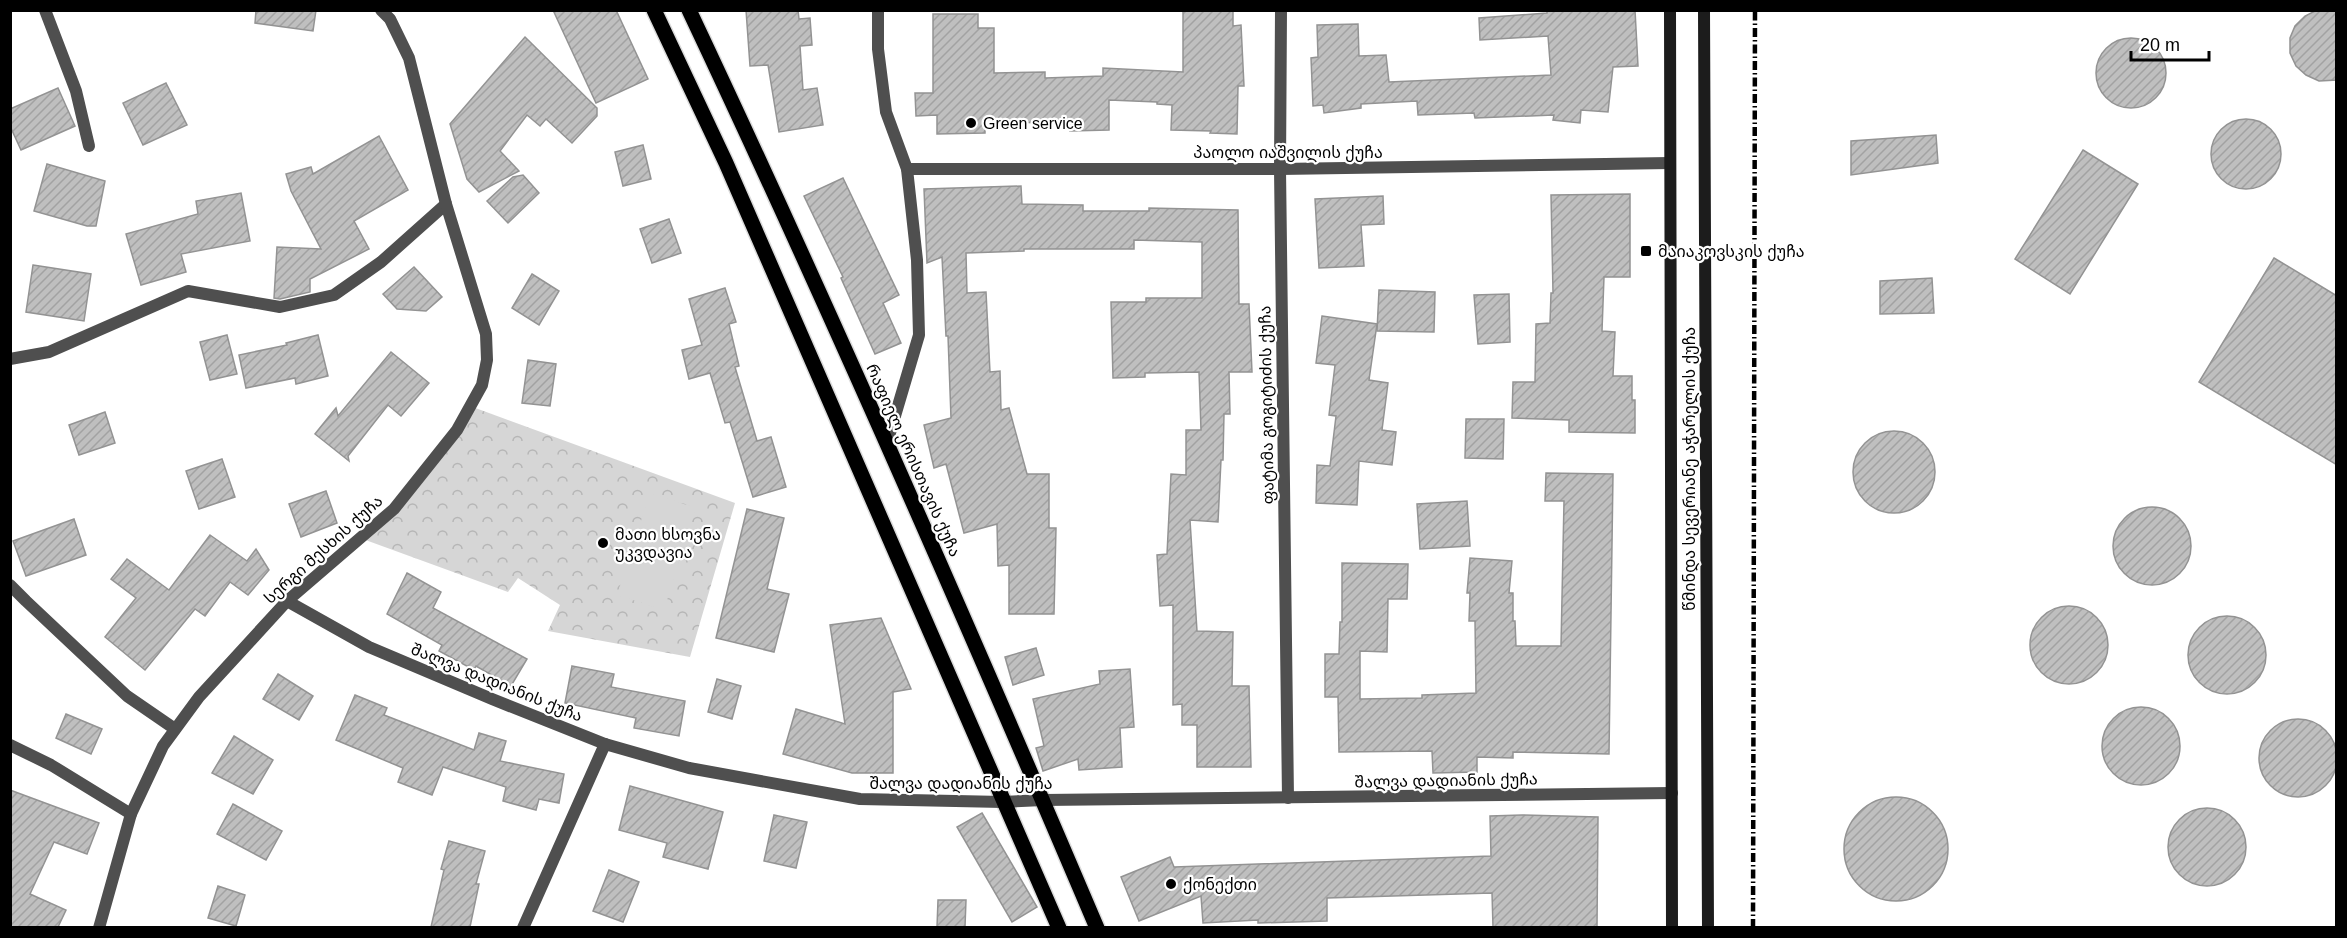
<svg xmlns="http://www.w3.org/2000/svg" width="2347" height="938" viewBox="0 0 2347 938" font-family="Arial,'Noto Sans Georgian',sans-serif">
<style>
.forest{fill:url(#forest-crowns)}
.pitch{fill:#d6d6d6}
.building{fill:url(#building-hatch);stroke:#939393;stroke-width:1.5}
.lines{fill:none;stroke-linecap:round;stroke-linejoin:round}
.primary-casing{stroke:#dbdbdb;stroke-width:18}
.minor{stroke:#4f4f4f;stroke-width:12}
.tertiary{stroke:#4f4f4f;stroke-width:12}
.secondary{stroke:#1c1c1c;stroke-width:12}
.primary{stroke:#000;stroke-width:15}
.rail{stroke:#000;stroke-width:4.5;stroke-dasharray:9 3 1.5 3;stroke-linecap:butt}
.poi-dot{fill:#000;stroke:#fff;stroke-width:2}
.labels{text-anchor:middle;stroke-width:4.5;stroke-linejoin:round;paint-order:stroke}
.poi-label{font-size:16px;fill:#000;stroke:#fff;text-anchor:start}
.street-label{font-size:16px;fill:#000;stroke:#fff}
</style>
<defs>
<pattern id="forest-crowns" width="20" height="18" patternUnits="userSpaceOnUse" patternTransform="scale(1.5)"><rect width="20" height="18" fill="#d6d6d6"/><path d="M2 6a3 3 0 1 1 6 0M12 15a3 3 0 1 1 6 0" fill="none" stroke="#b6b6b6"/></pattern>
<pattern id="building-hatch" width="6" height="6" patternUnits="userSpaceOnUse" patternTransform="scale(1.5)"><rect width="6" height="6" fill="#bfbfbf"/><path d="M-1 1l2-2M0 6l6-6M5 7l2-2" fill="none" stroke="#a2a2a2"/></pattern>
</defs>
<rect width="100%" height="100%" fill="#fff"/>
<path class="forest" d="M470 406 735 503 690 657 548 631 560 605 518 578 508 592 360 538 394 509Z"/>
<path class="pitch" d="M650 493 696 508 664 610 617 595Z"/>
<g class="building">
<path d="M256 10H316L313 31 255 23Z"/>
<path d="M553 10H616L648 79 596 103Z"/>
<path d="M746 10H798L799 19 810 18 812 45 800 46 803 90 817 88 823 125 779 132 768 65 750 66Z"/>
<path d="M1183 10H1233V26L1241 25 1244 86H1238L1237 134 1210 133 1211 131 1171 130 1172 105 1157 104V102L1109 100V130L1070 131V122L985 123V133L937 134V115L916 116 915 93H933V14H978V28H994V73L1045 72V78L1103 76V68L1183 72Z"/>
<path d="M1547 10H1635L1638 66 1613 67 1608 112 1581 110 1580 123 1553 120 1554 115 1475 118 1474 113 1418 115 1417 101 1361 104V108L1324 113 1323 105 1313 106 1311 58 1318 57 1317 25 1358 24 1359 56 1386 55 1389 82 1551 75 1548 36 1480 40 1479 18 1547 13Z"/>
<path d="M2317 10H2337V80L2319 81 2306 75 2296 66 2290 53V38L2295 26 2305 16Z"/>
<path d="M525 37 597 108V116L572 143 546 119 540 126 527 115 500 151 519 171 479 192 467 179 450 124Z"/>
<circle cx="2131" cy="73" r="35"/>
<path d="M166 83 187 125 143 145 123 103Z"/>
<path d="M58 88 75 126 21 150 10 126V109Z"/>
<circle cx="2246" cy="154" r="35"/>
<path d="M1936 135 1938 163 1851 175V141Z"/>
<path d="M379 136 408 190 354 221 369 249 310 279V292L280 299 274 298 277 247 321 249 291 191 286 174 311 167 313 174Z"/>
<path d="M643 145 651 179 623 186 615 152Z"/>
<path d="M2083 150 2138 184 2070 294 2015 259Z"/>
<path d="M47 164 105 181 96 226H87L34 211Z"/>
<path d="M523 175 539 193 508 223 487 201 513 177Z"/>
<path d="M843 178 899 295 883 303 901 343 875 354 841 278 843 277 804 196Z"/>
<path d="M1021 186 1022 204 1083 205V211H1149V208L1238 210 1239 304H1249L1252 372H1229L1230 414H1224L1223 460H1221L1218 522 1190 520 1197 631 1233 632 1232 686H1249L1251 767H1197V725H1182V704L1173 705V605L1160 606 1157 555 1167 554 1171 474 1186 475V430H1201L1199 372 1145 373V377L1113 378 1111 302H1146V298H1202V242L1134 240V249H1024V251L966 253 967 293 986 292 990 372 1000 371 1001 410 1009 408 1027 474H1049V528H1056L1054 614H1009V565L998 566 997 524 964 533 946 464 934 468 924 425 951 418 948 336H946L942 257 927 263 924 189Z"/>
<path d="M241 193 250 241 181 254 186 272 141 285 126 234 198 214 196 201Z"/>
<path d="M1630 194V277H1604L1602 331 1615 332 1613 376H1632V400H1635V433L1569 432V420L1512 418 1513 382H1535L1536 324 1550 323 1551 293H1553L1551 195Z"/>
<path d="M1383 196 1384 224 1361 225 1364 266 1319 268 1315 199Z"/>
<path d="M669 219 681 253 652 263 640 229Z"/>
<path d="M2274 258 2337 296V465L2199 382Z"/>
<path d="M33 265 91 274 84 321 26 312Z"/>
<path d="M414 267 442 297 426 311 397 309 383 294Z"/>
<path d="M532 274 559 291 539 325 512 308Z"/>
<path d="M1932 278 1934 313 1880 314V281Z"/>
<path d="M725 288 736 322 729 324 739 366 735 367 757 441 771 437 786 487 753 497 730 422 725 423 710 373 689 379 682 350 702 345 689 299Z"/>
<path d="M1379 290 1435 292 1434 332 1377 331Z"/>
<path d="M1509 294 1510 342 1478 344 1474 295Z"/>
<path d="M1322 316 1377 324 1369 380 1388 383 1382 430 1396 432 1392 465 1359 461 1357 505 1316 503 1317 465 1330 466 1336 416 1329 415 1335 365 1316 363Z"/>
<path d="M227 335 237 374 210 380 200 342Z"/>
<path d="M318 335 328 376 296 384 295 378 246 388 239 355 287 345 286 343Z"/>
<path d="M391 352 429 383 401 416 388 405 348 456 349 461 315 434 336 408 338 416Z"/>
<path d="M528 360 556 364 550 406 522 403Z"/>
<path d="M105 412 115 443 79 455 69 425Z"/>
<path d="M1466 419H1504L1503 459 1465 458Z"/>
<circle cx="1894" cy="472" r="41"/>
<path d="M222 459 235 497 199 509 186 471Z"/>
<path d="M1546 473 1613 474 1609 754 1513 752V758L1477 757V772L1433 773 1432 751 1339 752 1338 697H1325V654H1339L1340 622H1342V563L1408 564 1407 599H1388L1387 652 1360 651V699L1422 698V695L1476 693 1475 621H1469L1470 593H1467L1470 558 1512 561 1509 593H1513V621H1515L1516 646H1561L1564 501H1545Z"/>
<path d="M326 491 337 523 301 537 289 504Z"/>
<path d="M1467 501 1470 546 1420 549 1417 504Z"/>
<circle cx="2152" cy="546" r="39"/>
<path d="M747 509 784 518 767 589 789 594 774 652 716 638Z"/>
<path d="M74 519 86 555 26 576 13 541Z"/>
<path d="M210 535 247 561 256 549 269 570 248 595 230 582 205 616 195 609 145 670 105 637 136 598 111 579 127 559 169 590Z"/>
<path d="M407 573 441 592 433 608 527 659 511 686 476 666 474 670 439 651 442 645 387 614Z"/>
<circle cx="2069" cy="645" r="39"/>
<circle cx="2227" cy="655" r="39"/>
<path d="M881 618 911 689 893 692V773H852L783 754 796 709 845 724 830 625Z"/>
<path d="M1036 648 1044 675 1013 685 1005 657Z"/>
<path d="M572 666 614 674 611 687 685 701 679 736 634 728 636 718 565 703Z"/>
<path d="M1130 669 1134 727 1120 728 1122 767 1079 770 1078 759 1043 771 1036 748 1044 746 1033 699 1100 684 1099 671Z"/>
<path d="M278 674 313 696 299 720 263 699Z"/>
<path d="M717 679 741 686 732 719 708 712Z"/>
<path d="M355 695 387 708 384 715 474 750 479 733 506 741 500 761 564 774 559 803 539 799 536 810 503 801 506 787 443 767 432 795 398 782 403 768 336 740Z"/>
<circle cx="2141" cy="746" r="39"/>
<path d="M66 714 102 729 91 754 56 738Z"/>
<circle cx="2298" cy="758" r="39"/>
<path d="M234 736 273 760 253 794 212 773Z"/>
<path d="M630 786 723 812 708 869 663 857 667 843 619 830Z"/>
<path d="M10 790 99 823 87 854 54 842 30 894 66 910 58 927H10Z"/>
<circle cx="1896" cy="849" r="52"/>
<path d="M233 804 282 831 266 860 217 834Z"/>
<circle cx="2207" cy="847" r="39"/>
<path d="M982 813 1037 907 1012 922 957 827Z"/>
<path d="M774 815 807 822 796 868 764 861Z"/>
<path d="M1522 815 1598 817 1597 927H1493L1492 893 1327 898V921L1258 923V920L1203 923 1201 896 1139 921 1121 877 1170 857 1174 867 1491 856 1490 816Z"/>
<path d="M449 841 485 851 476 884H479L470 927H431L444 870 441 869Z"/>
<path d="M609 870 639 882 623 922 593 911Z"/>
<path d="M218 886 245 895 236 926 208 918Z"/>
<path d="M938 900H966L965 927H937Z"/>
</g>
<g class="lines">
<g class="primary-casing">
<g id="primary">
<path d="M654 10 726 163 1059 928"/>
<path d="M689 10C832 313 966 620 1097 928"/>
</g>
</g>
<g class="minor">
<path d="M45 10 76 91 89 146"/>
<path d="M878 10V49L886 112 907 169 917 260 919 335 887 443"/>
<path d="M1281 10 1280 169 1288 798"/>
<path d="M907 169H1280L1670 163"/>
<path d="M10 359 49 352 188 291 280 307 334 295 381 262 446 204"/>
<path d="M10 585 26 601 127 696 175 729"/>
<path d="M287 601 369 647 492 699 605 744 689 768 860 799 1003 802 1043 800 1672 793"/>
<path d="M10 745 51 765 131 814"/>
<path d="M523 928 605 744"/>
</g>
<path class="tertiary" d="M99 928 131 814 163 746 199 697 287 601 394 509 457 430 482 385 487 360 486 334 446 204 409 58 390 19 381 10"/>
<g class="secondary">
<path d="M1670 10 1672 928"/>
<path d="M1704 10 1708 928"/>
</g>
<use href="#primary" class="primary"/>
<path class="rail" d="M1753 928 1755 10"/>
</g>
<g class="poi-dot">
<circle cx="971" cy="123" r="6"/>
<rect x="1640" y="245" width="12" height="12" rx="3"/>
<circle cx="603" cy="543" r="6"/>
<circle cx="1171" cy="884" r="6"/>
</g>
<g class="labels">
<g class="poi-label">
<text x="983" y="129">Green service</text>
<text x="1658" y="257">მაიაკოვსკის ქუჩა</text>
<text x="615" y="540">მათი ხსოვნა<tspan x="615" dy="18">უკვდავია</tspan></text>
<text x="1183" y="890">ქონექთი</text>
</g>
<g class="street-label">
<text x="1288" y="158">პაოლო იაშვილის ქუჩა</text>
<text transform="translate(1266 405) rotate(-91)" y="6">ფატიმა გოგიტიძის ქუჩა</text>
<text transform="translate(914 460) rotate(66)" y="6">რაფიელ ერისთავის ქუჩა</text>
<text transform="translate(1689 469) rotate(-90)" y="6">წმინდა სევერიანე აჭარელის ქუჩა</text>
<text transform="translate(323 549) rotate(-42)" y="6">სერგი მესხის ქუჩა</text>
<text transform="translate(497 682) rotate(22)" y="6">შალვა დადიანის ქუჩა</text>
<text transform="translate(1446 780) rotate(-1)" y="6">შალვა დადიანის ქუჩა</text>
<text x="961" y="789">შალვა დადიანის ქუჩა</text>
</g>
</g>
<rect width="2347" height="938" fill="none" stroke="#000000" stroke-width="24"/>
<path d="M2131 51v9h78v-9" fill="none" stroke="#000000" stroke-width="3"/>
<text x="2140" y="51" font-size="18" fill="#000000" stroke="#ffffff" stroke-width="4.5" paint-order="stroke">20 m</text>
</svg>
